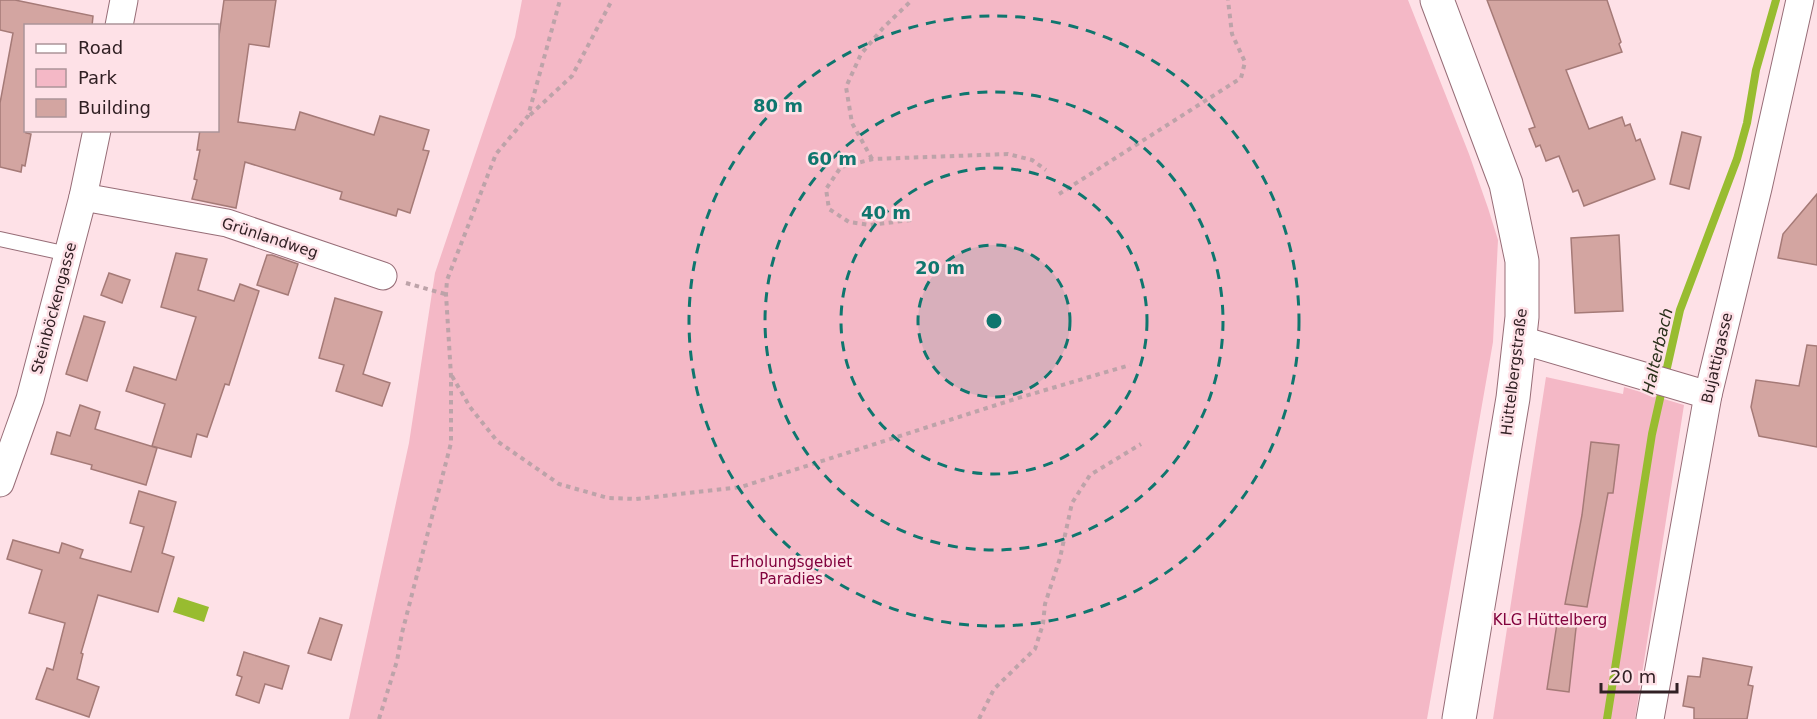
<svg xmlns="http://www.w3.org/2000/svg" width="1817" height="719" viewBox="0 0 1817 719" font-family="'DejaVu Sans',sans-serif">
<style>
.green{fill:#f4b8c6}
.water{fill:#98bc30}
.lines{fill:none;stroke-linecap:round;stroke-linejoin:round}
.stream{stroke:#98bc30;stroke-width:8}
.building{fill:#d3a5a1;stroke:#a57a77;stroke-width:1.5}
.service-casing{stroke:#976d77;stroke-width:16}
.minor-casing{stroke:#976d77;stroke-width:29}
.secondary-casing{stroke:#976d77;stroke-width:35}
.path{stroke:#bda3a9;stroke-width:4;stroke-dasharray:4.5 4.5;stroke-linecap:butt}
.service{stroke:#fff;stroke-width:14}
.minor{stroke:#fff;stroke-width:27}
.secondary{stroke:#fff;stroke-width:33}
.ring{fill:none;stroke:#0f766e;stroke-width:3;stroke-dasharray:10 8}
.labels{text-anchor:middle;stroke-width:5;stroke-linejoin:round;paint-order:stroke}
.street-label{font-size:15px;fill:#312024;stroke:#fee1e7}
.park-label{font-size:15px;fill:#82023d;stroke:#fee1e7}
.water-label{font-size:16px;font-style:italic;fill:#29301a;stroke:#fee1e7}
.centre{fill:#0f766e;stroke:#fee1e7;stroke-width:3}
.ring-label{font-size:18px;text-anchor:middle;font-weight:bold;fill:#0f766e;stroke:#fee1e7;stroke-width:5;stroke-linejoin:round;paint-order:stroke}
</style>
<rect width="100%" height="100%" fill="#fee1e7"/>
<g class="green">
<path d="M522 0H1408L1469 154 1488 208 1498 240 1493 342 1427 719H349L409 443 435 273 515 37Z"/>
<path d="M1546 377 1623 394 1624 387 1684 405 1635 719H1493Z"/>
</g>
<path class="water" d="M178 597 209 607 204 622 173 612Z"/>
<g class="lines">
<path class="stream" d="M1607 719 1652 434 1680 310 1737 159 1747 123 1756 70 1776 0"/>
</g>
<g class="building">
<path d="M0 0H15L93 16 92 26H26V133L31 134 25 166 22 165 21 172 0 167V103L13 33 0 30Z"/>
<path d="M224 0H276L269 47 249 44 238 122 295 130 300 112 374 135 380 116 429 130 423 150 429 151 410 213 398 209 396 216 340 199 342 192 245 162 236 208 192 199 197 180 194 179 200 150H197L200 130H218V43Z"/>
<path d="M1487 0H1607L1621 42 1619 44 1622 52 1566 70 1589 129 1622 117 1625 126 1630 124 1636 141 1640 139 1655 179 1584 206 1578 190 1573 192 1559 156 1546 161 1540 145 1536 147 1529 129 1535 127Z"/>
<path d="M1682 132 1701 137 1689 189 1670 184Z"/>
<path d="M1817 194V265L1778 258 1783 234Z"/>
<path d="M1619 235 1623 311 1575 313 1571 238Z"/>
<path d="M176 253 207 259 198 290 234 301 240 284 259 291 229 385 225 384 207 437 197 434 191 457 152 446 165 404 126 391 134 367 176 380 196 317 161 307Z"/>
<path d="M267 255H272L298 264 288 295 257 285Z"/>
<path d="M109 273 130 280 122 303 101 295Z"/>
<path d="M335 298 382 312 363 374 390 383 382 406 336 391 344 365 319 358Z"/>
<path d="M84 316 105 322 87 381 66 374Z"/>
<path d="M1807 345 1817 346V447L1759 436 1751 407 1756 380 1799 386Z"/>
<path d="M80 405 100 412 95 429 157 448 146 485 91 469 92 465 51 454 57 432 70 436Z"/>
<path d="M1591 442 1619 445 1613 493H1608L1587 607 1565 604 1582 515Z"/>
<path d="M139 491 176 502 162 553 174 557 158 612 98 595 81 653 83 654 77 679 99 687 89 717 36 699 47 668 53 670 65 623 29 613 42 570 7 559 13 540 59 553 62 543 83 550 80 558 131 572 144 527 130 523Z"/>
<path d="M1558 617 1577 619 1569 692 1547 689Z"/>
<path d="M320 618 342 625 331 660 308 653Z"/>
<path d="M244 652 289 666 282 689 265 684 259 703 236 695 242 677 237 675Z"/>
<path d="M1703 658 1752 667 1748 685 1753 686 1747 719H1694V708L1683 706 1688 676 1700 677Z"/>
</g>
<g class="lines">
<g class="service-casing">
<path id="service" d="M0 239 68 254"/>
</g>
<g class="minor-casing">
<g id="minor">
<path d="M119 26 124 0"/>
<path d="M83 197 227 223 383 276"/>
<path d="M1521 340 1708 395"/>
<path d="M0 483 30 399 83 197 97 130"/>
<path d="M1650 719 1708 395 1758 188 1800 0"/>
</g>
</g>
<g class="secondary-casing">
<path id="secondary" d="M1437 0 1506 184 1522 261V317L1513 398 1459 719"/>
</g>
<g class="path">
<path d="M530 115 572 76 612 0"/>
<path d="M872 159 852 123 846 87 861 54 883 28 912 0"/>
<path d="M1059 194 1241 78 1245 62 1232 34 1228 0"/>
<path d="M911 220 870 225 849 222 829 209 826 189 841 167 873 159 1008 154 1032 160 1046 170"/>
<path d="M406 283 445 294"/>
<path d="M452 376 470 407 497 441 559 484 608 498 636 499 741 487 1015 399 1130 365"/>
<path d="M379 719 397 661 402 633 451 443V376L446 294 447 280 496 154 528 116 560 0"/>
<path d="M979 719 994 689 1035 649 1043 624 1045 604 1060 558 1072 503 1090 475 1141 444"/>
</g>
<use href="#service" class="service"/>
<use href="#minor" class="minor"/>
<use href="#secondary" class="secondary"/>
</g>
<circle cx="994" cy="321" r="76" fill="#0f766e" fill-opacity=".12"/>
<g class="ring">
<circle cx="994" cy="321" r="76"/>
<circle cx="994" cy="321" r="153"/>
<circle cx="994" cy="321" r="229"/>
<circle cx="994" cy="321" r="305"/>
</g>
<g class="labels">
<g class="street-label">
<text transform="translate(270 238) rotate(18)" y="5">Grünlandweg</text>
<text transform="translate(54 308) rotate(-75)" y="5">Steinböckengasse</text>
<text transform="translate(1717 358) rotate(-77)" y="5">Bujattigasse</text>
<text transform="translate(1514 372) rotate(-83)" y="5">Hüttelbergstraße</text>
</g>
<g class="park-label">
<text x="791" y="567">Erholungsgebiet<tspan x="791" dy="17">Paradies</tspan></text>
<text x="1550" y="625">KLG Hüttelberg</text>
</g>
<g class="water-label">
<text transform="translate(1657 351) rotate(-77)" y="6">Halterbach</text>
</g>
</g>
<circle cx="994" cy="321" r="9" class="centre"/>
<g class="ring-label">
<text x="778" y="112">80 m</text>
<text x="832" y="165">60 m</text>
<text x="886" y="219">40 m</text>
<text x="940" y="274">20 m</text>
</g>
<rect x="24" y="24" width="195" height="108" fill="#fee1e7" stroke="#ac9499" stroke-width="1.5"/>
<rect x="36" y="44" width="30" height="9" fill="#ffffff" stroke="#ac9499" stroke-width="1.5"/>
<text x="78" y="54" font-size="18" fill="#312024">Road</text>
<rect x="36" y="69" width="30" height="18" fill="#f4b8c6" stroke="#ac9499" stroke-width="1.5"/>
<text x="78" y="84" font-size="18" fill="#312024">Park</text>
<rect x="36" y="99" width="30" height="18" fill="#d3a5a1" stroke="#ac9499" stroke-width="1.5"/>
<text x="78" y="114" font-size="18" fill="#312024">Building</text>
<path d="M1601 683v9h76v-9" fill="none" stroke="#312024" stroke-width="3"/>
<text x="1610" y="683" font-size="18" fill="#312024" stroke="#fee1e7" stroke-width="4.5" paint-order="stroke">20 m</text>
</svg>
